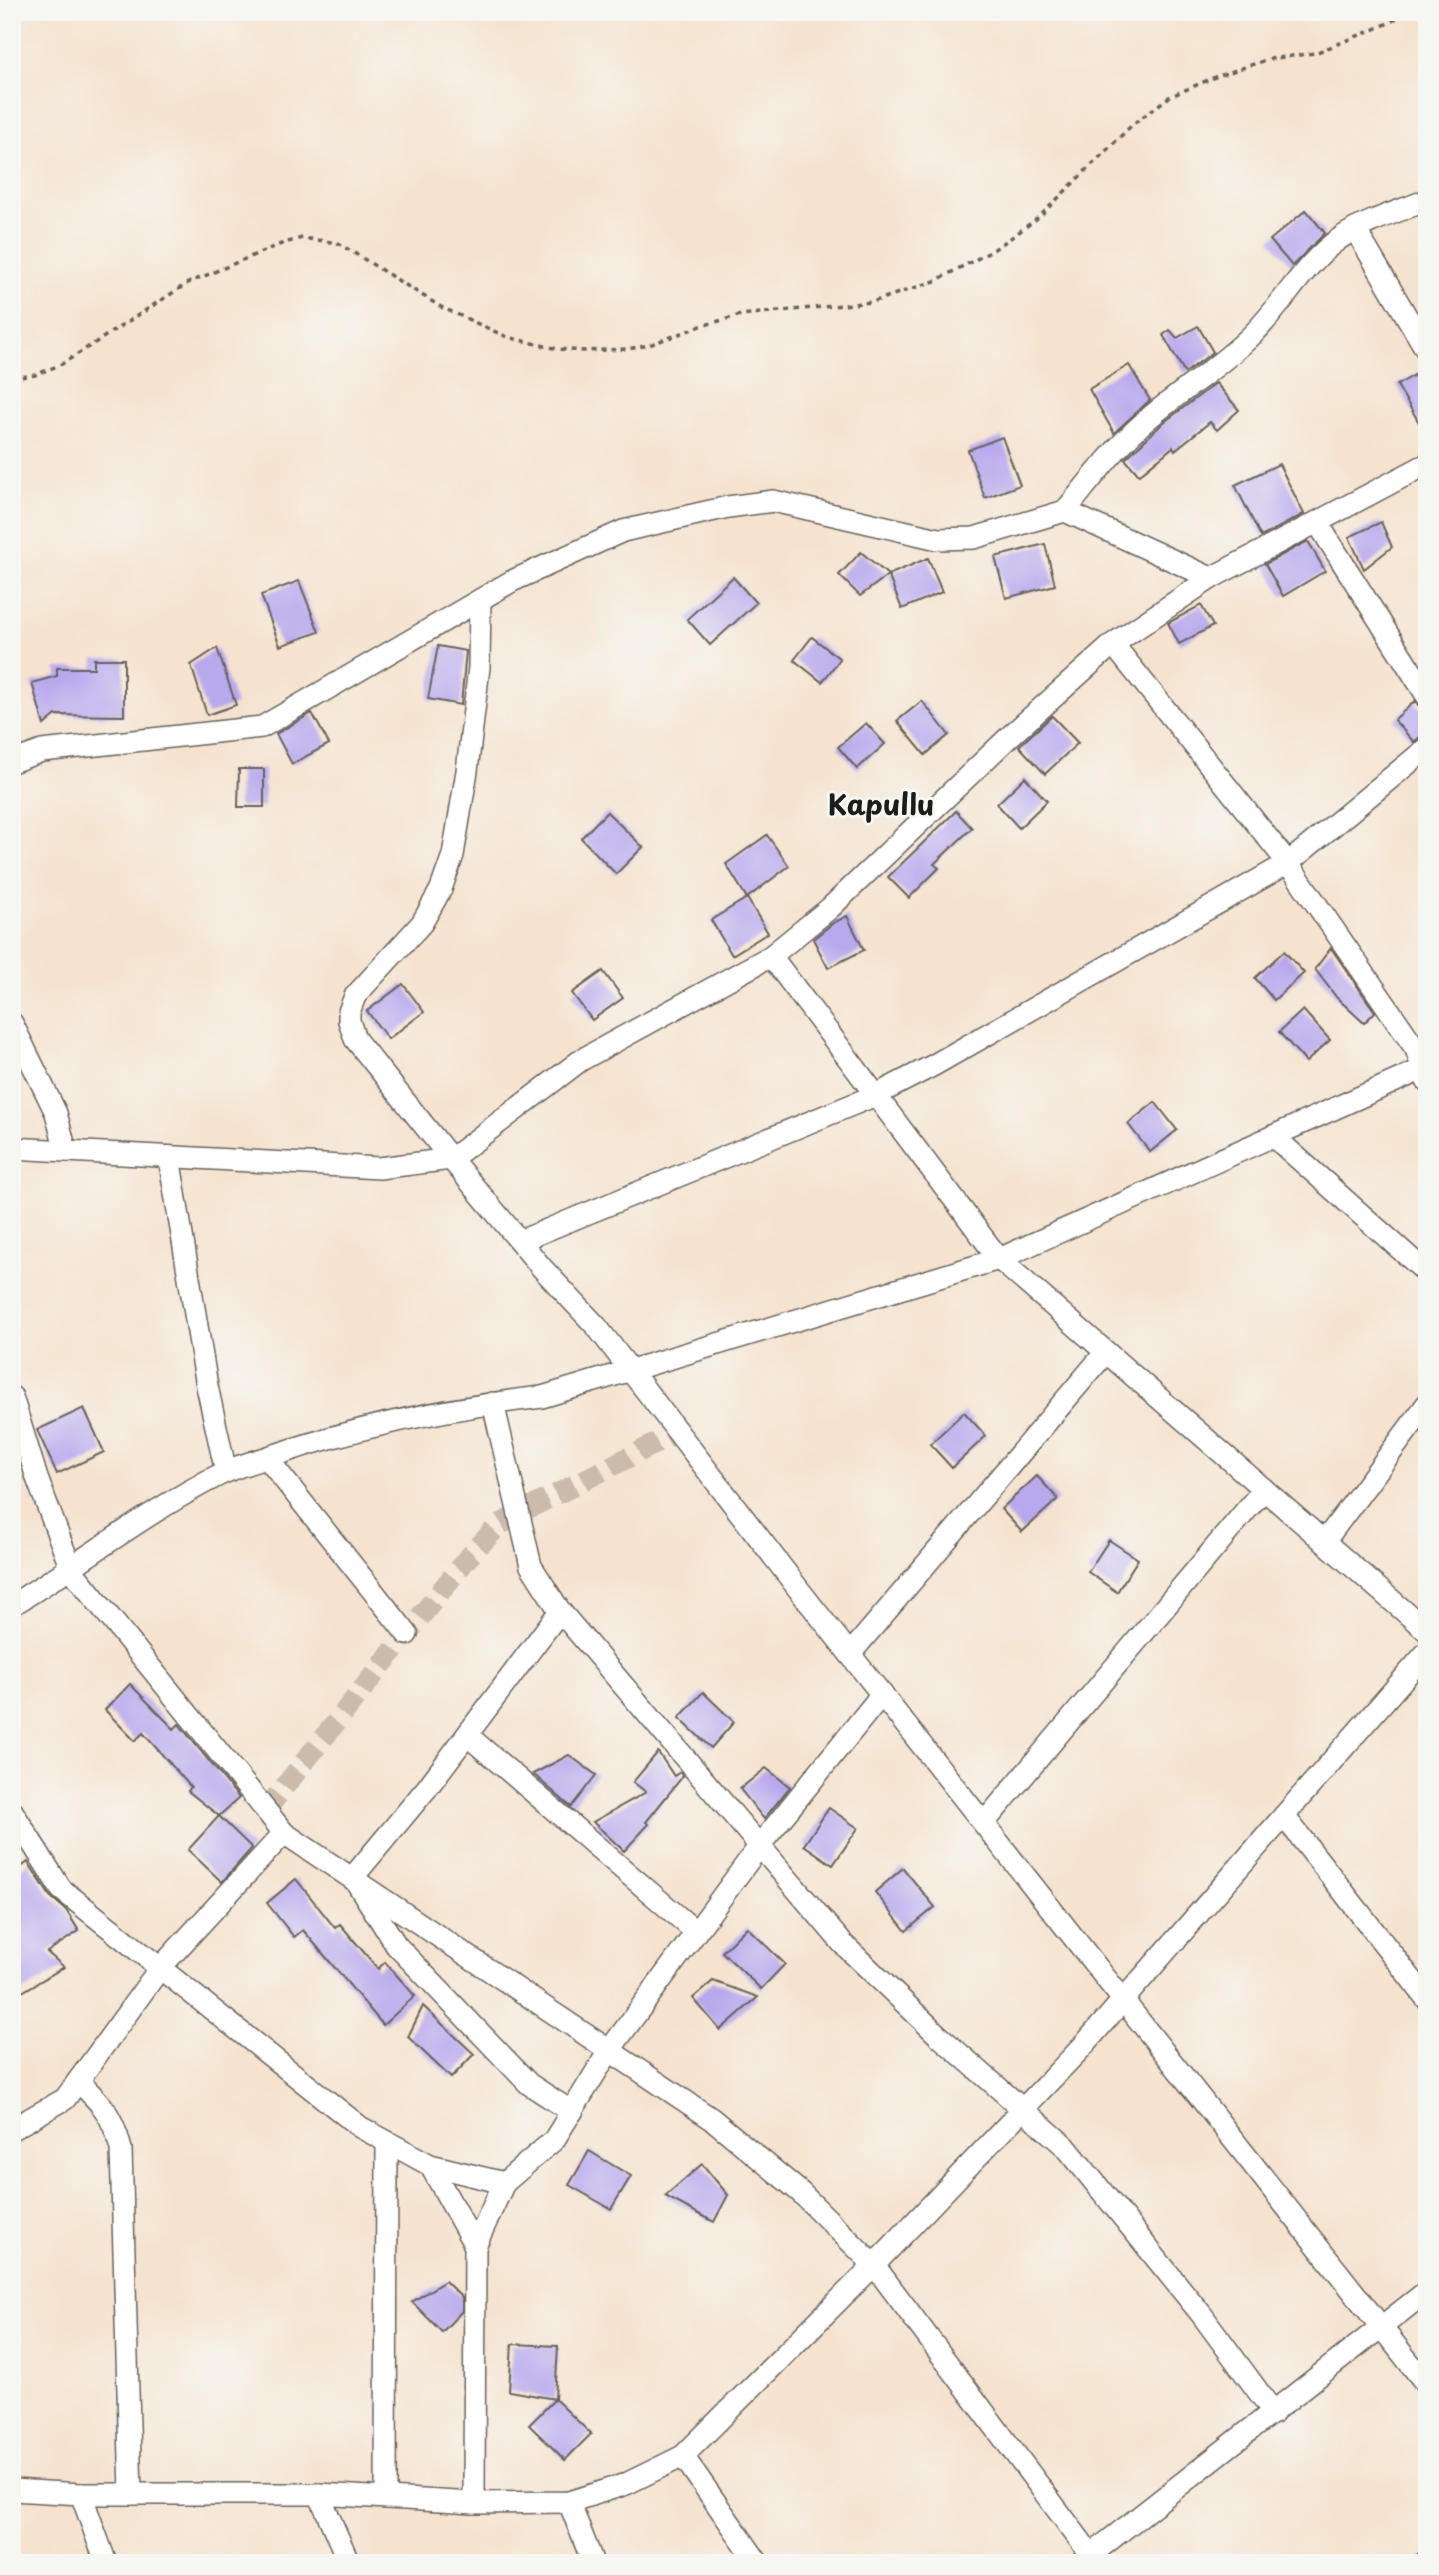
<svg xmlns="http://www.w3.org/2000/svg" width="1439" height="2575" viewBox="0 0 1439 2575" font-family="'Playpen Sans',sans-serif">
<style>
.building{fill:#b8a9ed}
.lines{fill:none;stroke-linecap:round;stroke-linejoin:round}
.minor-tunnel{stroke:#cabbab;stroke-width:21;stroke-dasharray:21 10;stroke-linecap:butt}
.minor-casing{stroke:#68625b;stroke-width:24}
.path{stroke:#68625b;stroke-width:3.5;stroke-dasharray:5 5;stroke-linecap:butt}
.minor{stroke:#fff;stroke-width:21}
.labels{text-anchor:middle;stroke-width:6;stroke-linejoin:round;paint-order:stroke}
.district-label{font-size:28px;font-weight:bold;fill:#1c1c1c;stroke:#f6f6f2}
</style>
<rect width="100%" height="100%" fill="#f6f6f2"/>
<filter id="ink" filterUnits="userSpaceOnUse"><feTurbulence type="fractalNoise" baseFrequency=".0143" numOctaves="2"/><feDisplacementMap in="SourceGraphic" scale="14" xChannelSelector="R" yChannelSelector="G"/><feConvolveMatrix kernelMatrix="1 2 1 2 8 2 1 2 1" color-interpolation-filters="sRGB"/></filter>
<filter id="wash" filterUnits="userSpaceOnUse"><feTurbulence type="fractalNoise" baseFrequency=".00686" numOctaves="4" result="noise"/><feDisplacementMap in="SourceGraphic" scale="28" xChannelSelector="R" yChannelSelector="G"/><feGaussianBlur stdDeviation="1.57" result="paint"/><feColorMatrix in="noise" values="0 0 0 0 0 0 0 0 0 0 0 0 0 0 0 0 0 1.4 0 .05"/><feComposite in="paint" operator="in"/></filter>
<g filter="url(#wash)">
<rect width="100%" height="100%" fill="#f5e3cf"/>
<g id="blocks">
<g class="building">
<path d="M1306 210 1325 233 1292 266 1270 240Z"/>
<path d="M1198 326 1213 352 1185 373 1163 335 1170 330 1177 338Z"/>
<path d="M1129 365 1150 400 1114 433 1089 389Z"/>
<path d="M1427 368V436L1397 385Z"/>
<path d="M1216 383 1239 410 1217 430 1210 422 1175 450 1173 447 1139 475 1125 459 1163 423Z"/>
<path d="M1002 437 1020 485 985 498 968 450Z"/>
<path d="M1279 464 1304 514 1261 537 1235 485Z"/>
<path d="M1381 522 1392 547 1364 569 1349 537Z"/>
<path d="M1308 541 1325 571 1283 596 1265 564Z"/>
<path d="M1045 544 1055 585 1006 598 995 557Z"/>
<path d="M861 552 888 575 860 596 839 575Z"/>
<path d="M928 558 942 592 902 609 888 575Z"/>
<path d="M733 577 756 603 710 645 687 619Z"/>
<path d="M299 581 319 632 280 646 261 595Z"/>
<path d="M1201 605 1213 626 1179 644 1168 623Z"/>
<path d="M812 637 840 659 822 682 794 660Z"/>
<path d="M438 646 466 651 461 705 428 699Z"/>
<path d="M217 648 236 705 207 715 191 665Z"/>
<path d="M94 659H124V716L56 715 44 725 32 683 57 676V668H94Z"/>
<path d="M922 701 949 735 925 755 897 721Z"/>
<path d="M1415 701 1420 707 1427 709V731L1414 742 1394 720Z"/>
<path d="M312 713 329 744 292 764 276 734Z"/>
<path d="M1052 716 1078 743 1045 774 1019 746Z"/>
<path d="M866 723 885 744 857 769 838 747Z"/>
<path d="M239 769H264V807H238Z"/>
<path d="M1025 777 1047 801 1019 828 997 804Z"/>
<path d="M956 811 972 828 934 864 939 868 909 898 888 877Z"/>
<path d="M607 812 643 847 616 874 581 838Z"/>
<path d="M767 835 789 866 747 898 726 864Z"/>
<path d="M747 898 768 933 732 955 711 920Z"/>
<path d="M847 916 864 950 828 968 813 939 833 923Z"/>
<path d="M1331 948 1375 1012 1364 1023 1337 998 1315 969Z"/>
<path d="M1284 951 1304 973 1274 1000 1255 978Z"/>
<path d="M603 971 623 998 592 1020 572 993Z"/>
<path d="M403 984 424 1012 388 1039 367 1011Z"/>
<path d="M1303 1010 1330 1040 1306 1062 1279 1032Z"/>
<path d="M1155 1102 1177 1130 1150 1152 1128 1124Z"/>
<path d="M84 1408 104 1452 57 1474 37 1430Z"/>
<path d="M964 1412 986 1436 952 1468 930 1444Z"/>
<path d="M1037 1476 1058 1499 1022 1532 1001 1509Z"/>
<path d="M1109 1540 1138 1559 1117 1592 1088 1572Z"/>
<path d="M130 1684 174 1729 179 1724 239 1798 219 1816 188 1791 191 1787 143 1733 135 1741 105 1710Z"/>
<path d="M703 1692 734 1722 711 1748 679 1718Z"/>
<path d="M658 1752 674 1776 680 1772 683 1776 646 1822 649 1824 624 1851 593 1822 646 1792 633 1782Z"/>
<path d="M569 1755 596 1775 571 1807 533 1774Z"/>
<path d="M766 1768 790 1787 764 1819 740 1789Z"/>
<path d="M829 1808 858 1828 833 1865 804 1845Z"/>
<path d="M219 1816 252 1848 222 1882 188 1850Z"/>
<path d="M28 1862 50 1896 66 1910 79 1931 47 1952 64 1967 12 1998V1874Z"/>
<path d="M903 1868 935 1907 906 1931 875 1892Z"/>
<path d="M296 1879 335 1928 340 1924 378 1969 385 1962 415 1996 383 2025 303 1930 294 1937 267 1903Z"/>
<path d="M747 1927 785 1964 761 1989 722 1952Z"/>
<path d="M713 1981 758 1997 720 2030 693 1998Z"/>
<path d="M423 2006 474 2054 451 2078 408 2037Z"/>
<path d="M589 2151 631 2176 611 2209 569 2185Z"/>
<path d="M702 2164 728 2195 714 2222 665 2196Z"/>
<path d="M445 2281 462 2298V2311L442 2332 412 2302Z"/>
<path d="M512 2344 558 2346 555 2399 509 2391Z"/>
<path d="M555 2399 591 2434 565 2460 529 2425Z"/>
</g>
</g>
</g>
<g filter="url(#ink)">
<use href="#blocks" fill-opacity="0" stroke="#68625b" stroke-width="2"/>
<g class="lines">
<path class="minor-tunnel" d="M265 1811 465 1561 498 1526 516 1515 678 1432"/>
<g class="minor-casing">
<g id="minor">
<path d="M1355 229 1427 351"/>
<path d="M1065 511C1090 481 1113 450 1142 424 1177 393 1217 369 1250 337 1282 307 1303 264 1339 239 1365 221 1398 212 1427 200"/>
<path d="M1317 522 1427 696"/>
<path d="M480 600 479 667 467 771 453 855 441 889 422 923 355 996 349 1012V1021L355 1039 451 1159 542 1268 597 1327 800 1591 1427 2385"/>
<path d="M1113 644 1288 863 1416 1049 1427 1081"/>
<path d="M12 762 42 751 262 727 512 581 623 531 728 507 773 501 938 539 974 538 1065 511 1211 578 1427 464"/>
<path d="M771 956 999 1259 1427 1631"/>
<path d="M12 1023 56 1113 66 1151"/>
<path d="M1273 1136 1427 1273"/>
<path d="M12 1148 379 1168 451 1159 581 1060 771 956 830 908 1009 737 1113 644 1211 578"/>
<path d="M169 1157 207 1386 226 1472"/>
<path d="M520 1241 876 1095 934 1065 1288 863 1427 748"/>
<path d="M12 1397 37 1478 71 1569 284 1833 712 2119 800 2192 874 2265 1097 2563"/>
<path d="M493 1403 531 1566 560 1611 843 1944 938 2035 1066 2147 1202 2315 1274 2413"/>
<path d="M267 1458 407 1634"/>
<path d="M1324 1542 1427 1404"/>
<path d="M12 1605C83 1562 149 1510 223 1473 240 1465 260 1460 278 1454 361 1426 456 1407 542 1397L999 1259 1427 1067"/>
<path d="M560 1611 427 1788 353 1877 396 1945 529 2084 572 2112"/>
<path d="M850 1654 1106 1352"/>
<path d="M467 1735 696 1932"/>
<path d="M12 1811 61 1889 160 1968 65 2099 12 2129"/>
<path d="M1284 1816 1427 1999"/>
<path d="M984 1823 1264 1489"/>
<path d="M284 1833 160 1968 360 2127 430 2165 504 2183 554 2140 609 2051 760 1845 882 1694"/>
<path d="M78 2081C103 2105 112 2114 121 2149L131 2494"/>
<path d="M430 2165 475 2246 474 2503"/>
<path d="M475 2246 504 2183"/>
<path d="M683 2456 758 2563"/>
<path d="M12 2490 81 2494 106 2563"/>
<path d="M81 2494H319L474 2503 569 2502 626 2484 683 2456 874 2265 1083 2046 1427 1652"/>
<path d="M319 2494 349 2563"/>
<path d="M386 2498 387 2142"/>
<path d="M569 2502 593 2563"/>
<path d="M1083 2561 1427 2291"/>
<path d="M1424 2563 1427 2561"/>
</g>
</g>
<path class="path" d="M12 378 35 375 62 364 188 283 278 245 302 238 338 243 441 307 507 337 558 349 585 351 628 349 649 345 701 326 741 315 872 302 935 281 990 252 1015 235 1039 217 1132 125 1169 97 1215 77 1269 59 1315 53 1380 27 1410 12"/>
<use href="#minor" class="minor"/>
</g>
</g>
<g class="labels">
<g class="district-label">
<text x="881" y="815">Kapullu</text>
</g>
</g>
<rect width="1439" height="2575" fill="none" stroke="#f6f6f2" stroke-width="42"/>
</svg>
